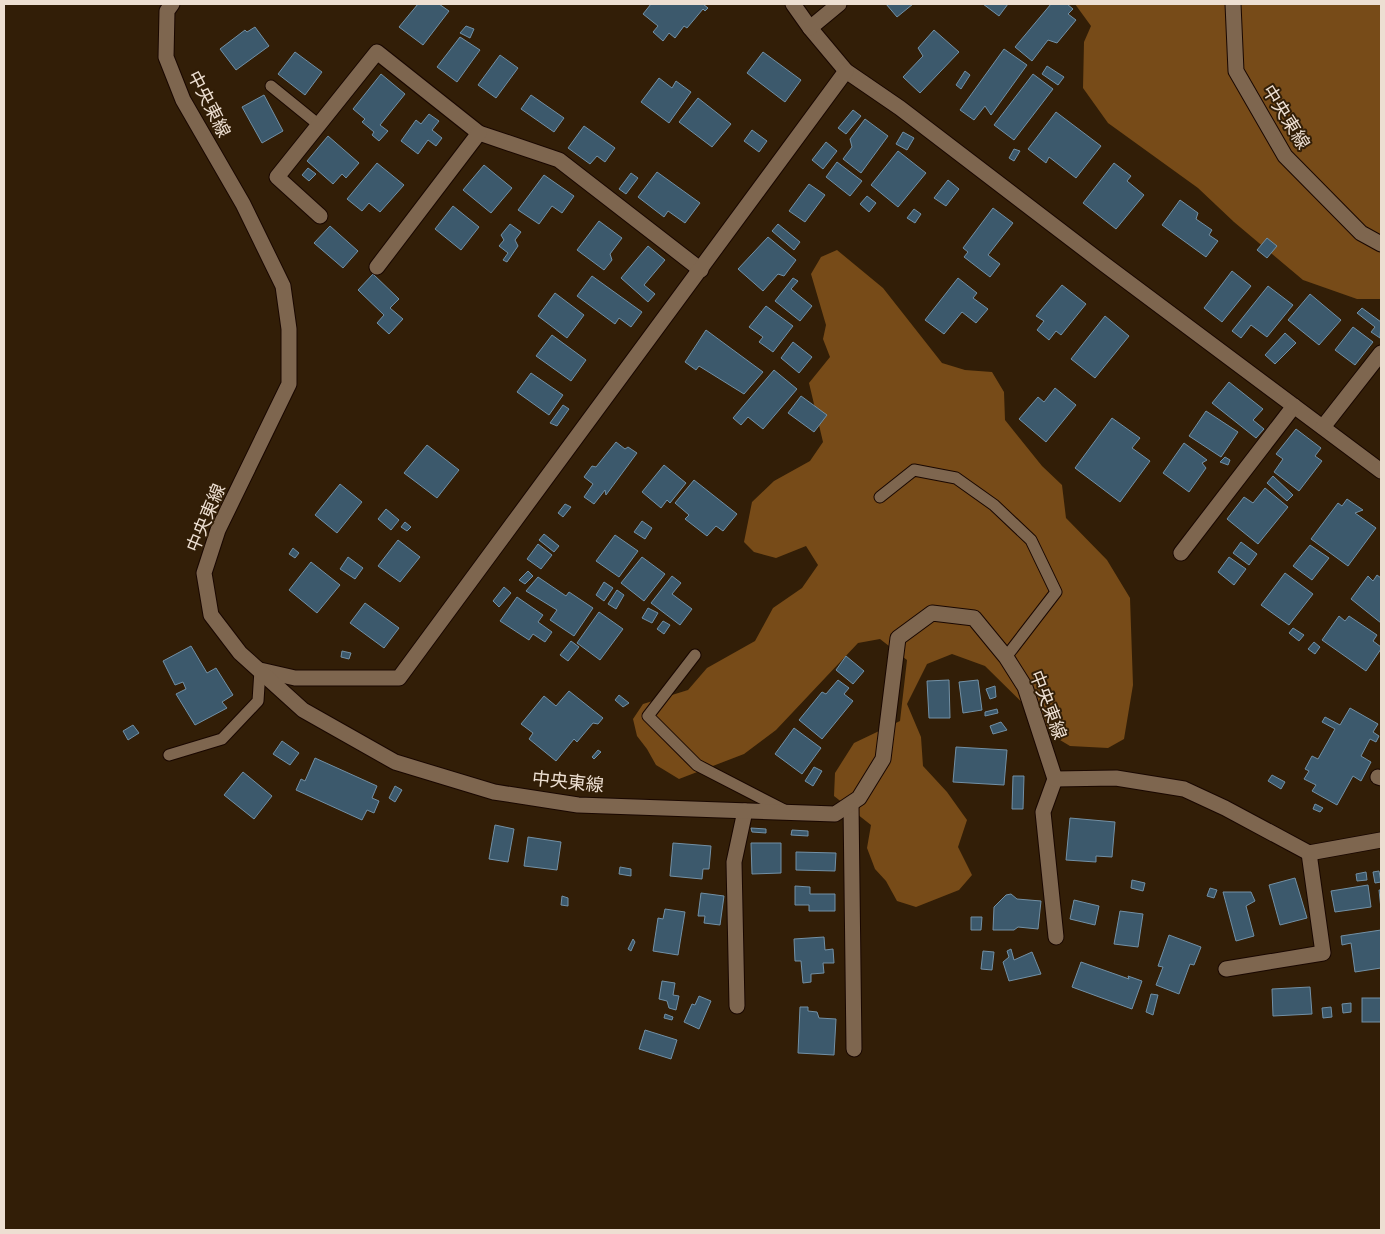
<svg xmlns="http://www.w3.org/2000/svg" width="1385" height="1234" viewBox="0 0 1385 1234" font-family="'Sofia Sans Condensed','Noto Sans JP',sans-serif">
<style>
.forest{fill:#774b18}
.building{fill:#3c596c;stroke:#7290a5}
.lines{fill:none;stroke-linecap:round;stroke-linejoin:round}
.lane-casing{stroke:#190700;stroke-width:13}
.street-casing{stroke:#190700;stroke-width:17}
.secondary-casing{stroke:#190700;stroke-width:17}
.lane{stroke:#7e664f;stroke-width:11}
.street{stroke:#7e664f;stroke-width:15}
.secondary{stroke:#7e664f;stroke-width:15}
.labels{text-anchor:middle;stroke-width:4;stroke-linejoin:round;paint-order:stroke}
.street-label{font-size:18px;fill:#eddfd2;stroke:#321e07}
</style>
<rect width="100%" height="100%" fill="#321e07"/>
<g class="forest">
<polygon points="1075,4 1381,4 1381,299 1357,299 1303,280 1234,222 1198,188 1108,123 1083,88 1084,42 1091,26"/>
<polygon points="837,250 883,288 942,363 965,370 992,372 1004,392 1005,420 1042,466 1062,485 1066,518 1107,560 1130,598 1133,685 1124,739 1108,748 1070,746 1060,740 985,666 952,654 927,664 907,704 921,737 923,766 947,792 967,820 958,847 972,875 959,890 916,907 897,901 886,881 875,869 867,848 871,825 834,796 835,773 854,743 900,721 907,660 880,639 858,643 776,730 744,754 679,779 656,765 647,749 637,736 633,719 643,704 688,690 707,668 755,641 773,608 802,588 818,565 806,546 776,558 754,552 744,542 752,502 774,481 810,461 823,442 809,383 830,357 823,339 826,325 811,274 821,257"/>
</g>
<g class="building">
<polygon points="418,4 439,4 449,11 423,45 399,27"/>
<polygon points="651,4 703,4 708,8 705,11 703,9 687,28 684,26 675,38 669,33 663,41 653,32 658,26 643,14"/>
<polygon points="886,4 913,4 897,17"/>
<polygon points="983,4 1008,4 999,16"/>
<polygon points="1051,4 1067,4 1073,9 1068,14 1076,20 1057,43 1048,40 1032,61 1015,47"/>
<polygon points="466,26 474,29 470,38 460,33"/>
<polygon points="255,27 269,46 236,70 220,49 245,30 247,32"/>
<polygon points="934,30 959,52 920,93 903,77 923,56 918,48"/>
<polygon points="460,37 480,50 457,82 437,67"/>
<polygon points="1004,49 1027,65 991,115 985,106 974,120 960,110"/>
<polygon points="295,52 322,72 305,95 278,74"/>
<polygon points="763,52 801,80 785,102 747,73"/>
<polygon points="500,55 518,68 496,98 478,85"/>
<polygon points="1047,66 1064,77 1058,85 1042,74"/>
<polygon points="965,71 970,75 961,89 956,85"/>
<polygon points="381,74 405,94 380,125 388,131 379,141 372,135 374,132 362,122 365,119 353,109"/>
<polygon points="1033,74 1053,89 1014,140 994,125"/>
<polygon points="659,78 672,88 676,81 691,92 669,123 641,102"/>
<polygon points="264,95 283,131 262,143 242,107"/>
<polygon points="531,95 564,118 554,132 521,109"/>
<polygon points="698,98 731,124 712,147 679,122"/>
<polygon points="853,110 861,116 846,134 838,128"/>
<polygon points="1056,112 1101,146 1076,178 1049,157 1046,163 1028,149"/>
<polygon points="429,114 439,121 432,130 442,138 436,146 428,140 418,154 401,141 416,120 421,124"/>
<polygon points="865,119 888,136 861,173 843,159 852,147 850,139"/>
<polygon points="584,126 615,148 605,162 597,156 590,164 568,148"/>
<polygon points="752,130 767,141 759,152 744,141"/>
<polygon points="903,132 914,138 907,150 896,144"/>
<polygon points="328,136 359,163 346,178 342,174 333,184 307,161"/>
<polygon points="826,142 837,151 823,169 812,160"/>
<polygon points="1014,149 1020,151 1014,161 1009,158"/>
<polygon points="898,151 926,173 898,207 871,185"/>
<polygon points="837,162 862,181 850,196 826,177"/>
<polygon points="377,163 404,185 380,212 369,203 362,211 347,199"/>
<polygon points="1114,163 1131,176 1127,181 1144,195 1116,229 1083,203"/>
<polygon points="484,165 512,188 491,213 463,190"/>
<polygon points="308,168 316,174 309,181 302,175"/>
<polygon points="657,172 700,203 685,223 668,211 664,217 638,197"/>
<polygon points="631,173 638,178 626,194 619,189"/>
<polygon points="544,175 574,196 562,213 552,206 539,224 518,210"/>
<polygon points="948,180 959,189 946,206 934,198"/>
<polygon points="809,184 825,195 805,222 789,211"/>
<polygon points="867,196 876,203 869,212 860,204"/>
<polygon points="1180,200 1198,213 1196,219 1212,230 1209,235 1218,241 1206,257 1162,225"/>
<polygon points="453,206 479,227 461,250 435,229"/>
<polygon points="993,208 1013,223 988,255 1000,264 990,277 964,257 968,252 963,248"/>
<polygon points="914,209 921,214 915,223 907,218"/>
<polygon points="599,221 622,238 610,254 612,260 604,270 577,250"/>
<polygon points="510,224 521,232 515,240 518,246 507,262 503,260 508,253 499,246 504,240 501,235"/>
<polygon points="778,224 800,242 794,250 772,231"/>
<polygon points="330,226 358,251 343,268 314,243"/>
<polygon points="768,237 796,260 784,276 778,274 763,291 738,269"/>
<polygon points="1267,238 1277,246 1267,258 1257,250"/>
<polygon points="648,246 665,260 644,285 655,294 648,302 621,278"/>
<polygon points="1232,271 1251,286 1222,322 1204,308"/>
<polygon points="373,274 399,299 390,308 403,319 389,334 377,323 384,315 358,290"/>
<polygon points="592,276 642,312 631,327 619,318 615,324 577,296"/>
<polygon points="793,278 798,281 791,289 812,306 800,321 775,301"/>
<polygon points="958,278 977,293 973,298 988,309 976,323 962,312 944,334 925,320"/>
<polygon points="1062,285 1086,304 1061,335 1056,331 1049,340 1037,330 1044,321 1036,316"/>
<polygon points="1268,286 1293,305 1267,337 1251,325 1241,338 1232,331"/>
<polygon points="555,293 584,315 567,338 538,316"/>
<polygon points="1310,294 1341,320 1319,345 1288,320"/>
<polygon points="766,306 793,326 773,352 759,342 763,337 749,327"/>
<polygon points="1362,308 1381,322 1380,338 1371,332 1375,327 1357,313"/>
<polygon points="1105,316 1129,336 1095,378 1071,359"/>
<polygon points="1353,327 1373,342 1355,365 1335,350"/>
<polygon points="706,330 763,372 744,394 699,366 696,370 685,362"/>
<polygon points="1285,333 1296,343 1275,364 1265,355"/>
<polygon points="552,335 586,360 571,381 536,356"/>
<polygon points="793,342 812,357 799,373 781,358"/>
<polygon points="774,370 797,389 763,429 748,417 741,425 733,418"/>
<polygon points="531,373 563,395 549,415 517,392"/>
<polygon points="1229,382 1263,409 1253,420 1264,429 1256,438 1212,403"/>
<polygon points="1055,388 1076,405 1046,442 1019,419 1038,397 1044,402"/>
<polygon points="801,396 827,415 814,432 788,413"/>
<polygon points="563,405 569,409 557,426 550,423"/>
<polygon points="1206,411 1238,432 1221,457 1189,436"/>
<polygon points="1112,418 1140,438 1132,448 1150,461 1120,502 1075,468"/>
<polygon points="1296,429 1321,448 1315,456 1322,461 1299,491 1274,472 1283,459 1276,454"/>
<polygon points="616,442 625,449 628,447 637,453 606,495 605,490 594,504 584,497 593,484 584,477 592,466 596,467"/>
<polygon points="1184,443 1207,460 1202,463 1206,468 1189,492 1163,473"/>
<polygon points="427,445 459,470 437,498 404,473"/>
<polygon points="1225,457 1230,460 1228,465 1220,462"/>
<polygon points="664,465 686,483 670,503 667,500 661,508 642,492"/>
<polygon points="1273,476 1293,495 1287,501 1267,483"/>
<polygon points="694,480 737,514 723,531 716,526 707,536 685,519 689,515 675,503"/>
<polygon points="340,484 362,502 337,533 315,515"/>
<polygon points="1265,488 1288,507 1258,544 1227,519 1244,497 1253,503"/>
<polygon points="1347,499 1363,510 1355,513 1376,528 1348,566 1311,539 1338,503 1342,506"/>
<polygon points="565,504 571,507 563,517 558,513"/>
<polygon points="386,509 399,520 391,530 378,519"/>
<polygon points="642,521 652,528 645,539 634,532"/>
<polygon points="405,522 411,527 407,531 401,527"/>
<polygon points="544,534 559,546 554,552 539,540"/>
<polygon points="615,535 638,551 619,577 596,561"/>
<polygon points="398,540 420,557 400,582 378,566"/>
<polygon points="1241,542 1257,554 1249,565 1233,553"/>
<polygon points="538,544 552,555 541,569 527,559"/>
<polygon points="1310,545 1329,558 1312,580 1293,566"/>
<polygon points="293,548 299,553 295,558 289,554"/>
<polygon points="348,557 363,568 355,579 340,569"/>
<polygon points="642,557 665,574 644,601 621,583"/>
<polygon points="1229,557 1246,569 1234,585 1218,572"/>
<polygon points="311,562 340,585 317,613 289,590"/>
<polygon points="528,571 533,576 525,584 519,580"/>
<polygon points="1285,573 1313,594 1289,625 1261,605"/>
<polygon points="1377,575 1381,578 1381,623 1351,599 1368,576 1373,581"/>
<polygon points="672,576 681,583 672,594 692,609 680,625 651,603"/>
<polygon points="538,577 566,596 569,592 593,608 574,636 550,620 557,610 526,591"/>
<polygon points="604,582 613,588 604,601 596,595"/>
<polygon points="504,587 511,593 499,607 493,601"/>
<polygon points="617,590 624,595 616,609 608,604"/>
<polygon points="517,597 543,615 538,622 552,632 545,642 533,634 529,640 500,621"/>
<polygon points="365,603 399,628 384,648 350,623"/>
<polygon points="648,608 658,613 652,623 642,618"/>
<polygon points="599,612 623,629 600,660 577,643"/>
<polygon points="1339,616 1345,621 1349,616 1377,635 1373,641 1381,647 1381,649 1366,671 1322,640"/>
<polygon points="663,621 670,625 664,634 657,629"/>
<polygon points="1293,628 1304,635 1299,641 1289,633"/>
<polygon points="571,641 579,647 568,661 560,655"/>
<polygon points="1314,642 1320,647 1315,654 1308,649"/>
<polygon points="191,646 207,673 216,668 233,695 222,702 227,708 195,725 176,694 186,689 183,682 175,685 163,661"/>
<polygon points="342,651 351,653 349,659 341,657"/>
<polygon points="846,656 864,671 853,684 836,670"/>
<polygon points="838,680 849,688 844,694 853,701 822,739 799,720 822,692 826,694"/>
<polygon points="949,680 950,718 929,718 927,681"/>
<polygon points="978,680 982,710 963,713 959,682"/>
<polygon points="995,686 996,697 990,699 986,689"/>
<polygon points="569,691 603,718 598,724 593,723 577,742 574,739 556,761 529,739 533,733 521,724 544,696 556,706"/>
<polygon points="619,695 629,703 623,707 615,700"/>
<polygon points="1350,708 1378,724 1373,732 1379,736 1376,742 1370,739 1361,756 1371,762 1361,781 1353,776 1337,805 1312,791 1316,785 1304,779 1309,771 1305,769 1312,756 1318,759 1335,729 1322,722 1325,717 1340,725"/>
<polygon points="997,709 998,713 985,716 985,712"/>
<polygon points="1001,722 1007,730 993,734 990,726"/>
<polygon points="133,725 139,733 128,740 123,731"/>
<polygon points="794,728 821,748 802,774 775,754"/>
<polygon points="282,741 299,753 290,765 273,754"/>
<polygon points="956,747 1007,750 1004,785 953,782"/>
<polygon points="598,750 601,752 594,759 592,757"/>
<polygon points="315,758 377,786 372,798 379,801 374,813 367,810 362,820 296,790 301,779 305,781"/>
<polygon points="814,767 822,771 813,786 805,781"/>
<polygon points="243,772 272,796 254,819 224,795"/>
<polygon points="1272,775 1285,782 1281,789 1268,781"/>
<polygon points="1013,776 1024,776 1023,809 1012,809"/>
<polygon points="395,786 402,790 395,802 389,798"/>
<polygon points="1315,804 1323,808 1320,812 1313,809"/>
<polygon points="1070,818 1115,822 1112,857 1096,856 1096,862 1066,860"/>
<polygon points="495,825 514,829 508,862 489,859"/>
<polygon points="751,828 766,829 766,833 752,832"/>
<polygon points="792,830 808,831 808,836 791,835"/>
<polygon points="528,837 561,842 557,870 524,866"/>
<polygon points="673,843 711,846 709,869 703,869 702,879 670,876"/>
<polygon points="751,843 781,843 781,873 752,874"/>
<polygon points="796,852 836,853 835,871 796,870"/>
<polygon points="620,867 631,869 631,876 619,874"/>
<polygon points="1379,871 1381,882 1375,883 1373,872"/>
<polygon points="1366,872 1367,880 1357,881 1356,874"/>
<polygon points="1295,878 1307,918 1280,925 1269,885"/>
<polygon points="1132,880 1145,883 1143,891 1131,888"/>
<polygon points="1368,885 1371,907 1335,912 1331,891"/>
<polygon points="795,886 810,887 810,894 835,894 835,911 809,911 809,905 795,905"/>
<polygon points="1210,888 1217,890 1214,898 1207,896"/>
<polygon points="1379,890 1381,890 1381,909"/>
<polygon points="1223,892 1251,892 1255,901 1246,906 1254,936 1236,941"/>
<polygon points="701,893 724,896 720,925 704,923 705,916 698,916"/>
<polygon points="1011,894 1017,899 1041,901 1038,929 1018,927 1014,930 993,930 994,907 1006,895"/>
<polygon points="562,896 568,898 568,906 561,905"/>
<polygon points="1074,900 1099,906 1095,925 1070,919"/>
<polygon points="665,909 685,912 678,955 653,951 658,918 663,919"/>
<polygon points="1120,911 1143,914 1138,947 1114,944"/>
<polygon points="971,917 982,917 981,930 971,930"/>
<polygon points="1381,930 1381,968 1355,972 1351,943 1342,945 1341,936"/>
<polygon points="1169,935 1201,947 1194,965 1190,964 1179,994 1156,985 1163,967 1158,966"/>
<polygon points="824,937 825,950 833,949 834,963 823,963 824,973 811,974 811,982 803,983 801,961 795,961 794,939"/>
<polygon points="633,939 635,942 631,951 628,949"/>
<polygon points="1011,949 1014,960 1032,952 1041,974 1009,981 1003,962 1009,957 1007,951"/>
<polygon points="983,951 994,952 992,970 981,969"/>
<polygon points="1081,962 1129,979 1128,976 1142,981 1132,1009 1072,987"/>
<polygon points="662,981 675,983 673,995 679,996 676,1010 669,1008 667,1001 659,999"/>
<polygon points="1310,987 1312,1014 1273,1016 1272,989"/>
<polygon points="1151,994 1158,995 1153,1015 1146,1012"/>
<polygon points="699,996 711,1001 699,1029 684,1022 692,1004 695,1005"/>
<rect x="1362" y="998" width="19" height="24"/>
<polygon points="1351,1003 1351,1012 1343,1013 1342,1004"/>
<polygon points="800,1007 808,1007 808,1011 817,1012 819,1018 836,1019 834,1055 798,1053"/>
<polygon points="1331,1007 1332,1017 1323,1018 1322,1008"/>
<polygon points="665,1014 673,1017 672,1020 664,1018"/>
<polygon points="645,1030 677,1040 671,1059 639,1049"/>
</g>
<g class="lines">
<g class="lane-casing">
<g id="lane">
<polyline points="271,86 319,125"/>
<polyline points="880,497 914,470 956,478 994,505 1031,540 1056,592 1006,657"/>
<polyline points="695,655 648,716 697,765 786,811"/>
<polyline points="169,755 222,739 258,701 260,670"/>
</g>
</g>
<g class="street-casing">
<g id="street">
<polyline points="793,4 810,28 846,71 900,108 1104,264 1381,471"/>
<polyline points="810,28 839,4"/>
<polyline points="320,216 277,177 377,52 479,133 559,160 701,270"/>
<polyline points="377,267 479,133"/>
<polyline points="1323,427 1381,353"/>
<polyline points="1181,553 1294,406"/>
<polyline points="260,670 295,678 399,678 846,71"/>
<polyline points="1378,777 1381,778"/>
<polyline points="1055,779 1043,812 1056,937"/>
<polyline points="851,804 854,1049"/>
<polyline points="1226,969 1323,953 1309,853"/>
<polyline points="737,1006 734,862 745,811"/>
</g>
</g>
<g class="secondary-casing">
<g id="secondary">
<polyline points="172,4 167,11 166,57 183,100 243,204 283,286 289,329 289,384 218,530 204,573 211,615 240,653 303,710 395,762 494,792 578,805 835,814 859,798 883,759 898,638 932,613 974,618 1006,657 1025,687 1055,779 1116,778 1184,789 1225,808 1309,853 1381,840"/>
<polyline points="1233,4 1236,71 1285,156 1361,233 1381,244"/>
</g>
</g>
<use href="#lane" class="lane"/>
<use href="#street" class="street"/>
<use href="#secondary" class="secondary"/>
</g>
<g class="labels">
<g class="street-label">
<text transform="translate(209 104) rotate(63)" y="6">中央東線</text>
<text transform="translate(1286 117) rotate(58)" y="6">中央東線</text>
<text transform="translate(206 518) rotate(-67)" y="6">中央東線</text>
<text transform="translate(1048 705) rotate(69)" y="6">中央東線</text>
<text transform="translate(568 782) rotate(6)" y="6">中央東線</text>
</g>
</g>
<rect width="1385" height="1234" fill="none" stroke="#eddfd2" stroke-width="10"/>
</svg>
